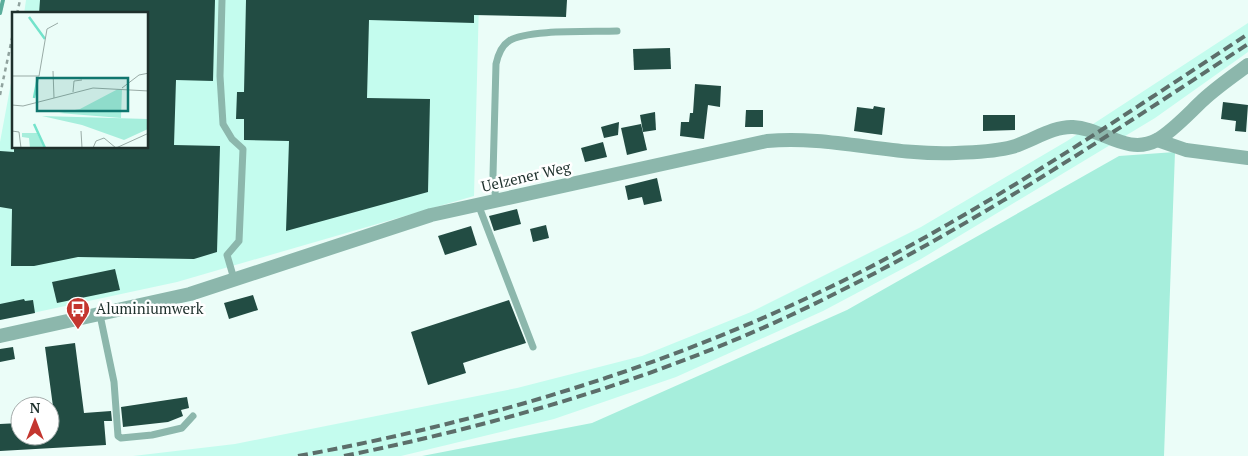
<svg xmlns="http://www.w3.org/2000/svg" width="1248" height="456" viewBox="0 0 1248 456" font-family="'PT Serif',serif">
<style>
.built{fill:#c4fcee}
.green{fill:#a6eedc}
.lines{fill:none;stroke-linecap:round;stroke-linejoin:round}
.stream{stroke:#5aad9b;stroke-width:4}
.building{fill:#224c43}
.path{stroke:#90a29e;stroke-width:2.5;stroke-dasharray:4 4;stroke-linecap:butt}
.service{stroke:#8cb7ac;stroke-width:7}
.minor{stroke:#8cb7ac;stroke-width:14}
.tertiary{stroke:#8cb7ac;stroke-width:14}
.rail{stroke:#5c6e6a;stroke-width:4;stroke-dasharray:10 5;stroke-linecap:butt}
.labels{text-anchor:middle;stroke-width:5;stroke-linejoin:round;paint-order:stroke}
.street-label{font-size:15px;fill:#1e302c;stroke:#fff}
.poi-label{font-size:15px;fill:#1e302c;stroke:#fff;text-anchor:start}
.inset-river{fill:none;stroke:#73e3cb;stroke-width:2.5}
.inset-road{fill:none;stroke:#99aba6;stroke-width:1}
.view{fill:#0f766e;fill-opacity:0.15;stroke:#0f766e;stroke-width:2.5}
.inset-edge{fill:none;stroke:#1e302c;stroke-width:2.5}
</style>
<rect width="100%" height="100%" fill="#ebfdf8"/>
<g class="built">
<polygon points="26,0 479,0 474,196 177,282 0,320 0,142 14,67 14,148 148,148 148,14 24,14"/>
<polygon points="1248,23 1248,52 1155,118 921,259 823,311 676,377 554,419 401,456 133,456 235,444 517,388 642,356 751,312 921,227 1067,141"/>
</g>
<polygon class="green" points="1175,152 1164,456 422,456 592,423 847,310 1119,156"/>
<g class="lines">
<polyline class="stream" points="0,13 3,0"/>
</g>
<g class="building">
<polygon points="40,0 215,0 213,81 176,80 174,145 220,146 217,252 194,259 78,257 34,266 11,266 12,209 0,207 0,151 14,152 14,148 148,148 148,14 39,14"/>
<polygon points="246,0 567,0 566,17 474,15 474,23 369,20 367,98 430,99 428,192 286,231 289,141 244,140 244,119 236,119 237,92 244,92"/>
<polygon points="670,48 671,69 634,70 633,49"/>
<polygon points="695,84 721,86 720,107 708,105 704,139 680,136 681,122 689,122 690,113 693,113"/>
<polygon points="1223,102 1248,105 1246,132 1235,131 1236,121 1221,119"/>
<polygon points="874,106 885,108 882,135 854,131 857,107 873,109"/>
<polygon points="746,110 763,110 763,127 745,127"/>
<polygon points="655,112 656,130 643,132 640,115"/>
<polygon points="983,115 1015,115 1015,130 983,131"/>
<polygon points="619,122 618,135 604,138 601,127"/>
<polygon points="641,124 647,150 627,155 621,128"/>
<polygon points="603,142 607,157 585,162 581,148"/>
<polygon points="657,178 662,201 644,205 642,197 628,200 625,186"/>
<polygon points="517,209 521,224 494,231 489,216"/>
<polygon points="546,225 549,238 533,242 530,229"/>
<polygon points="471,226 477,245 445,255 438,236"/>
<polygon points="115,269 120,290 57,303 52,282"/>
<polygon points="253,295 258,310 229,319 224,303"/>
<polygon points="24,299 25,301 33,300 35,313 0,320 0,304"/>
<polygon points="509,300 526,343 463,363 466,373 428,385 411,332"/>
<polygon points="75,343 84,413 111,411 112,421 104,421 106,445 0,451 0,424 20,423 20,436 50,436 50,415 54,414 45,347"/>
<polygon points="13,347 15,359 0,362 0,349"/>
<polygon points="187,397 189,408 181,410 183,416 168,422 123,427 121,407"/>
</g>
<g class="lines">
<g class="path">
<polyline points="17,14 20,0"/>
<polyline points="0,95 14,29"/>
</g>
<g class="service">
<polyline points="222,0 220,76 223,124 232,139 243,149 239,241 227,255 234,279"/>
<path d="M496 200 493 175 496 64C498 55 501 46 509 41 526 29 593 32 617 31"/>
<polyline points="478,204 533,347"/>
<polyline points="100,315 114,382 118,436 121,438 152,435 182,428 193,416"/>
</g>
<polyline class="minor" points="1157,140 1186,150 1248,158"/>
<path class="tertiary" d="M0 336 190 294 431 215 767 141C830 135 892 156 956 153 975 152 994 152 1012 147 1032 141 1053 126 1073 127 1102 128 1127 156 1157 140 1174 130 1189 113 1203 100 1217 87 1233 76 1248 65"/>
<g class="rail">
<path d="M298 456C499 419 694 359 876 264 1005 196 1126 114 1248 34"/>
<path d="M344 456C496 425 647 382 789 316 951 240 1099 142 1248 44"/>
</g>
</g>
<defs>
<g id="bus-pin" transform="scale(1.25)"><path d="M0 17L-7.5 6A9.5 9.5 0 1 1 7.5 6Z" fill="#c4362f" stroke="#fff"/><path d="M-5-6H5V4H4V6H2V4H-2V6H-4V4H-5ZM-3.5-4V0h7V-4ZM-3.5 1.2v1.5H-2V1.2ZM2 1.2v1.5H3.5V1.2Z" fill="#fff"/></g>
</defs>
<g fill-rule="evenodd">
<use href="#bus-pin" x="78" y="309"/>
</g>
<g class="labels">
<g class="street-label">
<text transform="translate(526 177) rotate(-13)" y="5">Uelzener Weg</text>
</g>
<g class="poi-label">
<text x="96" y="314">Aluminiumwerk</text>
</g>
</g>
<g transform="translate(12 12)">
<rect width="136" height="136" fill="#ebfdf8"/>
<path d="M106 77H110L109 106 47 101 68 97ZM30 104 136 107V117L112 128 70 113ZM10 121H25L32 136H18L17 126 10 125Z" fill="#a6eedc"/>
<path class="inset-river" d="M17 5 33 27M22 86 26 65M22 112 33 136"/>
<path class="inset-road" d="M41 59 42 86M0 64H27L35 17 46 11M110 76 127 63 137 61M61 80 62 69 70 68M0 93 11 94 81 76 137 79M0 119 7 120 9 136M69 119 70 136M81 136 84 129 92 126 104 136M104 136 137 121"/>
<path class="view" d="M25 66H116V99H25Z"/>
<rect width="136" height="136" class="inset-edge"/>
</g>
<g transform="translate(35 421)"><circle r="24" fill="#ffffff" stroke="#a5acab"/>
<path d="M0-4L9 19L0 12L-9 19Z" fill="#c4362f"/>
<text y="-8" font-size="14" font-weight="bold" text-anchor="middle" fill="#1e302c">N</text>
</g>
</svg>
